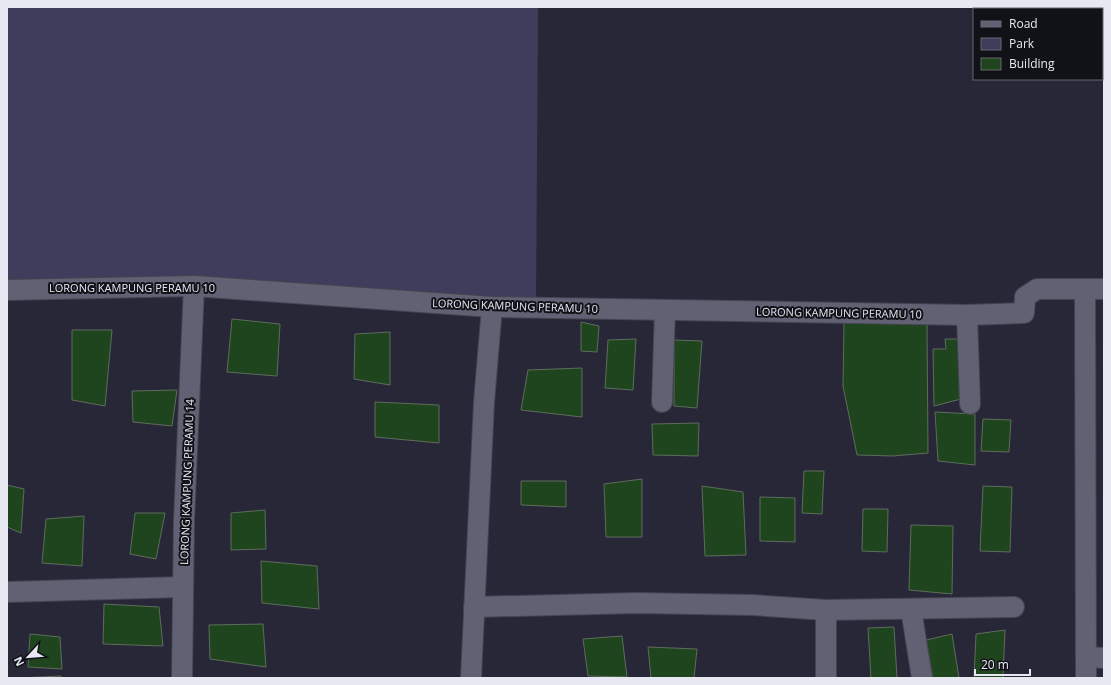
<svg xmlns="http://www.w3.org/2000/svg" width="1111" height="685" viewBox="0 0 1111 685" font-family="'Open Sans',sans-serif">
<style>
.green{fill:#403d5c}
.building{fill:#1f451e;stroke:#5e6c5d}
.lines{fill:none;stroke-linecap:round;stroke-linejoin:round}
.street-casing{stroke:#454451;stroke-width:22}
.street{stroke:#626174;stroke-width:20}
.labels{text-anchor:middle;stroke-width:4;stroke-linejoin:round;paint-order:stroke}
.street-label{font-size:11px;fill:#e8e8f3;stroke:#111118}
</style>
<rect width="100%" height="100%" fill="#282737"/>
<polygon class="green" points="7,7 538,7 536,301 7,294"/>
<g class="building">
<polygon points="232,319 280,324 277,376 227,372"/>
<polygon points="581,322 599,326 597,352 581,351"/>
<polygon points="844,323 927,324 928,453 893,456 857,455 843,386"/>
<polygon points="72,330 112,330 105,406 72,400"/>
<polygon points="390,332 390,385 354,379 355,334"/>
<polygon points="636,339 633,390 605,388 608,340"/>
<polygon points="945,339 961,339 961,399 934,406 933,349 946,349"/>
<polygon points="674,340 702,341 697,408 674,406"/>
<polygon points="582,368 582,417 521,410 528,370"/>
<polygon points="177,390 172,426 133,422 132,391"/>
<polygon points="375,402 439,405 439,443 375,437"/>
<polygon points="935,412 975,414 975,465 938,461"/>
<polygon points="983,419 1011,420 1009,452 981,451"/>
<polygon points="699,423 698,456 653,455 652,424"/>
<polygon points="804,471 824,471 822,514 802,513"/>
<polygon points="642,479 642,537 606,537 604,484"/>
<polygon points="521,481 566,481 566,507 521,505"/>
<polygon points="7,485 24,489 21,533 7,527"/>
<polygon points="702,486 743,492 746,555 705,556"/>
<polygon points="983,486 1012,487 1010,552 980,551"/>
<polygon points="760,497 795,498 795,542 760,541"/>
<polygon points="863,509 888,509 887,552 862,551"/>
<polygon points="265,510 266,549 231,550 231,513"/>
<polygon points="135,513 165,513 156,559 130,554"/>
<polygon points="84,516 82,566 42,563 46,519"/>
<polygon points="911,525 953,526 952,594 909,590"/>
<polygon points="261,561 317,566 319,609 262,603"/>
<polygon points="104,604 159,607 163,646 103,644"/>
<polygon points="263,624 266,667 210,659 209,625"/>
<polygon points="894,627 897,678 871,678 868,628"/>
<polygon points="1005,630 1003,678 974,678 976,634"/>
<polygon points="30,634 60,637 62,669 28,667"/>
<polygon points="952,634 959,678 933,678 926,640"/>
<polygon points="622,636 627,677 588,676 583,639"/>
<polygon points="648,647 697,649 694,678 651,678"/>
<polygon points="61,676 61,678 19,678"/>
</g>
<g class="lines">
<g class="street-casing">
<g id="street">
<polyline points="1085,289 1086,678"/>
<polyline points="7,290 194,286 492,307 967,315 1024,313 1025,297 1037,289 1104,289"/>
<polyline points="967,315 970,404"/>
<polyline points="662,402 665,310"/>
<polyline points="7,592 183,587"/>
<polyline points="474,607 637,603 752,605 826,610 1014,607"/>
<polyline points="911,609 922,678"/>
<polyline points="826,610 826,678"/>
<polyline points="1086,657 1104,658"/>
<polyline points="182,678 184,521 194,286"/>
<polyline points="471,678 484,402 492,307"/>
</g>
</g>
<use href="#street" class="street"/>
</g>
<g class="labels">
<g class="street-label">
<text x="132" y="292">LORONG KAMPUNG PERAMU 10</text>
<text transform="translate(515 306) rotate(2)" y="4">LORONG KAMPUNG PERAMU 10</text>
<text transform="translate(839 313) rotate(1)" y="4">LORONG KAMPUNG PERAMU 10</text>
<text transform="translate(187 482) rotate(-88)" y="4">LORONG KAMPUNG PERAMU 14</text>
</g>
</g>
<rect width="1111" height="685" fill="none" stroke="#e8e8f3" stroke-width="16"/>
<rect x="973" y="8" width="130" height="72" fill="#111118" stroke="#676770"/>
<rect x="981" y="21" width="20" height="6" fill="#626174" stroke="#676770"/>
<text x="1009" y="28" font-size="12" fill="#e8e8f3">Road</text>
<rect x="981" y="38" width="20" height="12" fill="#403d5c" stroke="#676770"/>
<text x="1009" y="48" font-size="12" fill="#e8e8f3">Park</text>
<rect x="981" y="58" width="20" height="12" fill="#1f451e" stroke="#676770"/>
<text x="1009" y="68" font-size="12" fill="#e8e8f3">Building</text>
<g transform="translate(28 657) rotate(244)" stroke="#111118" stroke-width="3" paint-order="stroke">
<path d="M0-3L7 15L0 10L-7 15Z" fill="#e8e8f3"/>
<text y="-6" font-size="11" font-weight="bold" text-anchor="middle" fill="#e8e8f3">N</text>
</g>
<path d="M975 669v6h55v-6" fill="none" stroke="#e8e8f3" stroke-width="2"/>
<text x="981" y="669" font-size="12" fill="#e8e8f3" stroke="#111118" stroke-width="3" paint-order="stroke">20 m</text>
</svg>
